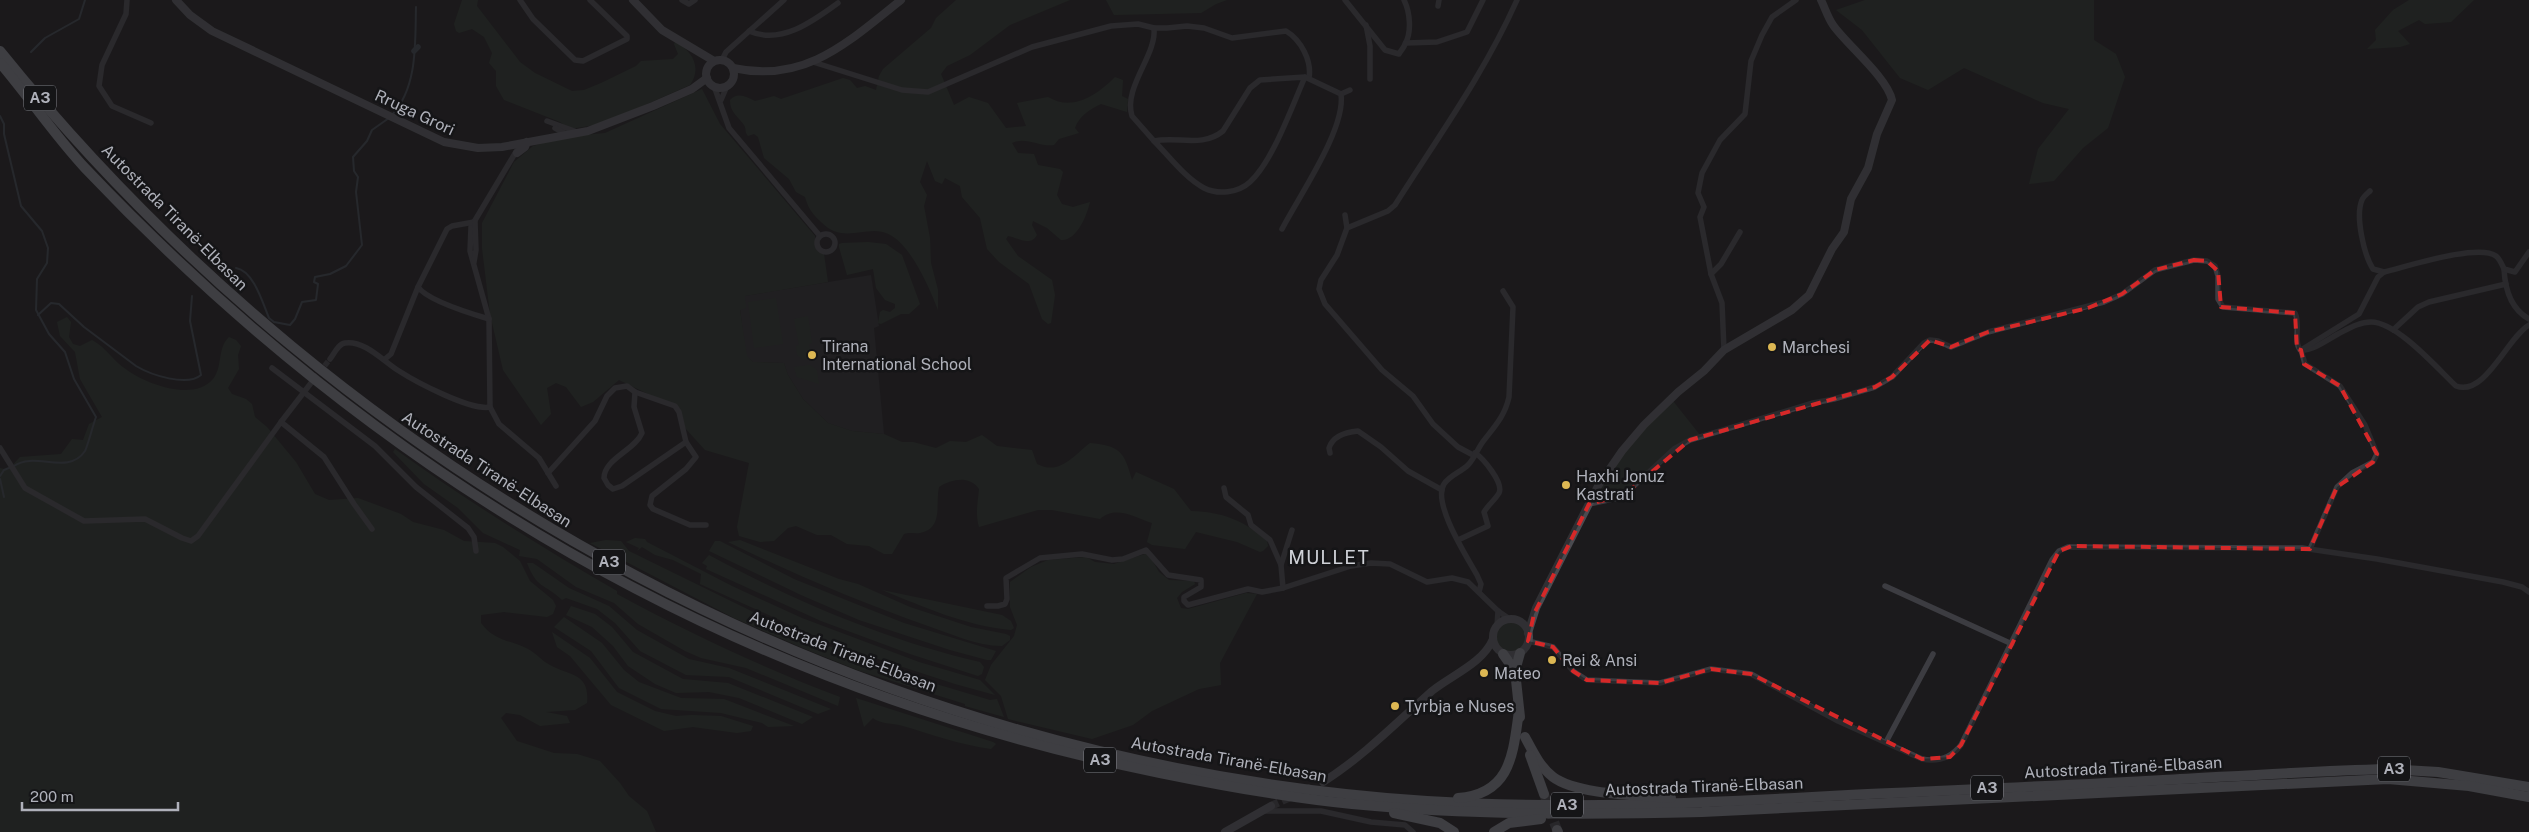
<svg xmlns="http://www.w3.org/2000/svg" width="2529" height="832" viewBox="0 0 2529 832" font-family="'Public Sans',sans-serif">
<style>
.built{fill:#272629}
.green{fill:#252c26}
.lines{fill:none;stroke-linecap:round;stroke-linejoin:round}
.stream{stroke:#343a41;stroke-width:2}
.canal{stroke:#343a41;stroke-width:5.5}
.street-tunnel{stroke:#39383c;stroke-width:5.5;stroke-dasharray:5.5 3;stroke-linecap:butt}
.secondary-tunnel{stroke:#39383c;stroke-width:8;stroke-dasharray:8 4;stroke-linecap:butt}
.highway-tunnel{stroke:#39383c;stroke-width:10;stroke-dasharray:10 5;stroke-linecap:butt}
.street{stroke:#3c3c41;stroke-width:5.5}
.secondary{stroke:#4a4b50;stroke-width:8}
.highway{stroke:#686a71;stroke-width:10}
.marked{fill:none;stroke:#d62828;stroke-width:4;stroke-dasharray:10 6;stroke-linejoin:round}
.poi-dot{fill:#dcb753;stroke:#151517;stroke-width:2}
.labels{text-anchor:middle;stroke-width:5;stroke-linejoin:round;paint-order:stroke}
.shield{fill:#151517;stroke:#818289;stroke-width:1}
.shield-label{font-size:15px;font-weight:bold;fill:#afb1ba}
.street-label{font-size:16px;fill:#afb1ba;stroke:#151517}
.poi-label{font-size:16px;fill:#afb1ba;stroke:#151517;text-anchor:start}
.quarter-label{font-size:19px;letter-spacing:1px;fill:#cfd1d7;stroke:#151517}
</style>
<rect width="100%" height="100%" fill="#1b1a1c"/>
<polygon class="built" points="871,275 879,326 874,328 884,434 852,431 828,423 803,399 788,375 784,363 753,362 746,356 740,309 744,296"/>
<g class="green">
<path d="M462 0H478L477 6 520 62 535 73 572 91 584 90 601 83 636 66 641 61 673 59 678 54 674 44 675 42C693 51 702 68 690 85L602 124 570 129 560 122 504 100 496 86V71L489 63 492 53 484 37 472 29 459 33 456 31 454 24Z"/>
<path d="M956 0H1070L1010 25 970 55 947 66 941 74 954 105 969 97 988 103 1006 128 1026 126 1017 103 1048 97C1073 112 1097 95 1115 77L1123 80 1122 96 1128 99 1127 112 1101 104C1090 109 1079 116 1075 128L1079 133 1059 139 1054 145C1040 147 1025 136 1012 143L1018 153 1034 154 1038 165 1060 169 1063 172 1057 195 1062 204 1073 207 1090 202C1087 215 1077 241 1061 240L1047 228 1033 221 1032 225 1037 235C1030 247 1019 238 1008 236L1006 239 1018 256 1052 280 1055 295 1051 323 1048 324 1042 319 1029 284 999 262 987 249 980 218 962 197 960 186 945 178 942 184 935 181 927 161 920 182 927 195 924 206 930 238 931 263 938 290V310C930 289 912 248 892 236 868 221 846 247 821 222 812 213 809 210 805 197L796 192 789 179 764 158 758 137 754 134 748 136C744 131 747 130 744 125 738 116 730 113 730 100 737 92 746 96 755 101L774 96 781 99 843 78 850 80 857 88 865 86 876 90 879 76 883 69 931 28 936 18Z"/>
<polygon points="1106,0 1227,0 1216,4 1201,13 1114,15"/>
<polygon points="1865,0 2094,0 2094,40 2116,54 2125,77 2108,128 2083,148 2054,181 2029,184 2038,149 2069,109 2043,103 1964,68 1928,90 1900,78 1862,30 1836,10"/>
<polygon points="2409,0 2474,0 2451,22 2425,24 2419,20 2398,31 2410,44 2400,47 2367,49 2376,40 2375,30 2393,10"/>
<path d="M702 89 720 124 815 236V247L824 254 828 282 745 296 746 308 740 310 747 356 753 362 784 363 788 375 803 399 828 423 852 431 884 434 902 442H913L936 448 950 441 966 442 982 435 997 446 1032 450 1037 464C1060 476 1074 455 1090 443 1120 446 1124 451 1132 480L1136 472 1174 489 1191 511C1223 512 1242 520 1267 540L1268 546 1263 551 1260 552 1237 542 1196 532 1185 549 1152 545 1147 542 1152 523C1134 517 1116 505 1100 519L1052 510H1038L979 527C975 513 978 502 979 489 970 475 951 479 939 487 935 504 944 528 920 533 914 534 910 532 904 534L892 554H884L869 546 847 544 831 535H817L796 526 788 528 774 541 760 542 739 536 737 527 749 463 705 450 685 428 673 406 619 380 593 402 581 407 566 387 556 383 547 388 551 414 541 425 503 370 490 314 482 248V223L514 162 533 146 563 137 605 133Z"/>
<polygon points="868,242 886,244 902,255 920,304 909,314 901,314 881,324 878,323 880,312 883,310 890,312 895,308 895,304 885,300 876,288 873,269 847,275 839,247 839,244 842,243"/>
<polygon points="776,298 783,344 754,348 748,302"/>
<polygon points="808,316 812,343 809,344 811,355 804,360 797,355 796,346 799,345 794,319"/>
<path d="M67 317 71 322 69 337 73 344 80 346 92 340C107 348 113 361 127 370 146 384 194 402 213 379 223 367 217 348 229 337L236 340 241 346 238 355 239 369 228 388 232 394 246 399 252 404 255 417 267 427 296 462 315 494 329 500 358 498 401 514 413 522 444 530 464 541 495 543 503 547 520 561 530 581 553 600 556 606 553 614 547 617 504 612 481 615V623C494 641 510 640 528 649 536 653 542 661 550 665 569 676 590 672 587 703L575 710 546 712 567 716 570 723 540 726 520 715 506 713 501 718 517 741 554 753 577 754 600 761 620 783 629 796 647 811 656 832H0V468L8 470 20 457 61 454 72 439 83 440 89 424 102 417 80 379 75 352 60 336 57 322Z"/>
<polygon points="810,365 817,370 819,384 797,377 794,367"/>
<path d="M1673 401 1700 435 1688 439 1624 492 1618 496 1598 500C1593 481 1658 415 1673 401Z"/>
<path d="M395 449C467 501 541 547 617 591V594C689 633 763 668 840 697L838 706 746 668 701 658 685 651 638 624 614 603 576 587 537 559 519 556 520 550 483 533 458 508 424 484 393 452Z"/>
<polygon points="635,538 645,539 647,542 732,586 802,618 919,662 980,680 995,695 955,684 835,645 700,584 701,574 673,560 655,555 642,547 637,551 639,548 626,542"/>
<polygon points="606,540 621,541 629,551 800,635 909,676 990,700 997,699 1004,717 965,706 965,704 860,671 805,649 734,618 590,543"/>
<path d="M740 540 839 579 858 584 910 607 971 627 1006 634 1010 636V640L1002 646C976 646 952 634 928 626 860 602 793 574 728 542Z"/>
<polygon points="715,541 720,541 794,579 861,606 904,623 996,651 991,660 987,660 950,650 859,620 801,595 709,551"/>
<polygon points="1148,553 1159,572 1169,580 1194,581 1195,584 1182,592 1177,598 1181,608 1188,609 1246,593 1257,594 1220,663 1221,685 1199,689 1152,711 1133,725 1092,739 1008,719 1001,696 985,680 991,665 1014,636 1017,625 1010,607 1010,582 1031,567 1048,560 1086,557 1095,562 1114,564"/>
<path d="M709 555C792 600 888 641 980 662L984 667 982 674 978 676 910 654 821 621 706 569 707 566 702 563Z"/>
<path d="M527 563H533L569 588 609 606 637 630 689 659 729 668 831 709 818 714 729 677 686 675 640 651 615 623 597 609 566 598 562 600C544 583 537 589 527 563Z"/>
<path d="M882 590 1002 615 1011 621 1014 628 1011 630C966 626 924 607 882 590Z"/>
<polygon points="571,606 595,614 612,627 633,652 683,679 728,683 813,717 802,724 739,698 709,692 676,693 655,684 628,666 613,646 592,627 566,615"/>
<polygon points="564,617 602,643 624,670 639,682 681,698 724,699 794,726 768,727 762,723 721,713 661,709 619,688 591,651 554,627"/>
<circle cx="1511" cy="638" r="15"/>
<polygon points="552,632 590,658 617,692 655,711 676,716 691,715 721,716 753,726 751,731 737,733 693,727 664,731 611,705 570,656 557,647"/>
<path d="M856 698 993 742 996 744 991 749C957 744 934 735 903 726 893 723 880 724 873 718L864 727Z"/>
</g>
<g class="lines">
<g class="stream">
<polyline points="31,52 45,38 79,19 85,0"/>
<path d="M392 115C418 87 415 42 416 7"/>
<path d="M0 116 4 124V134L21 206 42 231 48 248 47 263 37 279 36 310 49 334 65 352 74 379 96 417C93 425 88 445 85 451 68 476 35 451 14 466"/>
<path d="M236 268C254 271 263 304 269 318L274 322 290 325 295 319 302 302 316 300 318 284 314 282 315 277 330 274 346 266 362 245 356 192 358 177 354 171 353 157 367 141 372 130 389 118"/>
<path d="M38 315 51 303 59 304 84 327 136 366C151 375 187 387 201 375L190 321 192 296"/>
<polyline points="0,476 4,470 9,468"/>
<polyline points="0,479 4,497"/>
</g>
<polyline class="canal" points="414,51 418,47"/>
<polyline class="street-tunnel" points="314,379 330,359"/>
<polyline class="secondary-tunnel" points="1271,806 1312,787"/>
<polyline class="highway-tunnel" points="1544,794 1557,830"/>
<g class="street">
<polyline points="127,0 126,14 102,65 99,86 112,106 151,123"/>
<polyline points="520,0 533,19 575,60 583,61 627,39 627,36 590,0"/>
<polyline points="682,0 689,4 695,0"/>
<path d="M1345 0 1385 50 1399 54C1401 50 1404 48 1405 44 1412 32 1410 12 1404 0"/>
<polyline points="1438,6 1439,0"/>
<polyline points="1366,25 1370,46 1370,79"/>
<path d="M1154 28C1157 55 1123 87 1132 116L1154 141"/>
<path d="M749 31C781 45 812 22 838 3"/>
<polyline points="1406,43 1437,42 1467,32 1483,0"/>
<polyline points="722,60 726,52 784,0"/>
<path d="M813 62 902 90 928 92 1032 47 1111 26 1138 24 1154 28H1167L1187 26 1204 28 1232 38 1286 31C1301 40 1312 61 1309 78"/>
<path d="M1305 77C1292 106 1273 161 1250 182 1238 193 1218 195 1204 188 1185 178 1169 156 1154 141 1178 136 1202 148 1223 131L1250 88 1260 80 1305 77 1341 94 1350 90"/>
<polyline points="714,86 729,128 820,236"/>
<polyline points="721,100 727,86"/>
<polyline points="547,121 577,132"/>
<polyline points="555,128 566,134"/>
<polyline points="517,150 471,227 470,251 489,319 490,407 499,424 539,458 556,486"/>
<path d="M2370 191C2368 193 2363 197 2362 200 2355 216 2364 255 2373 269L2384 272"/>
<polyline points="1345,215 1347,228 1337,255 1321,280 1319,289 1325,304 1382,370 1413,396 1433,424 1458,447 1473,455"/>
<path d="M474 222 452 226 447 229 418 287C427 300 472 314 489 319"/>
<path d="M1347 228 1388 211 1395 205C1438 137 1484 74 1517 0"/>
<path d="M1282 229C1299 196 1346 129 1341 94"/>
<circle cx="826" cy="243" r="9"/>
<polyline points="474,262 476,250 475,222"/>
<path d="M2504 269C2505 289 2511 309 2529 319"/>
<polyline points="1711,274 1700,217 1704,207 1698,193 1702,173 1720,140 1745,114 1751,61 1762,35 1772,17 1796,0"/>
<polyline points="2393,330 2418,307 2429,302 2506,284"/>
<polyline points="1724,350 1722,303 1711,274 1721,264 1740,232"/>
<path d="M330 359C334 354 338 344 345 343 365 340 384 362 399 371 416 382 471 411 490 407"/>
<polyline points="385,359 391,354 418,287"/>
<polyline points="272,368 375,446 416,487 468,528 474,537 476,551"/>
<polyline points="635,392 675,406 679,412 686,442 696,457 686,469 652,496 650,505 653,509 690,525 706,525"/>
<polyline points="281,422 311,383"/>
<polyline points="0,448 25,488 84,521 145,519 182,538 191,541 198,536 281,422 324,457 354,504 372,529"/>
<path d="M1330 453 1329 448C1333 436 1346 432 1358 431L1381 447 1408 471 1442 490"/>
<path d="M548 473 595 421 607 396 615 388 627 386 635 392 634 407 642 433C635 450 604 459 604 478L608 485 613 489 622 486 686 442"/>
<polyline points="1224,488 1226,497 1248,515 1251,525 1270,540 1281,565"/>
<path d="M1589 504 1618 498 1624 495 1674 449 1690 440 1813 403 1834 399 1875 387 1892 377 1924 343 1930 340 1938 341 1951 347 1988 332 2104 302 2122 294 2155 270 2194 260 2207 261 2215 266 2218 276V299L2223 307 2295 313C2301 325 2293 340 2300 350 2313 351 2327 340 2338 334 2348 329 2359 322 2371 322 2397 322 2437 368 2456 386 2485 397 2507 338 2529 325"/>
<path d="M1458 540 1488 526 1484 512C1488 505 1495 500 1499 493 1504 483 1483 458 1475 453"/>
<path d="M2310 549 2337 487 2352 473 2373 462 2377 454 2365 425 2340 386 2305 364 2301 350 2359 314 2378 277 2384 272C2406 267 2478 243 2496 256 2500 259 2502 265 2504 269L2515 272 2529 252"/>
<polyline points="1885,586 2012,644"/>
<polyline points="1283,588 1281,565 1292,530"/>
<path d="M1479 592 1481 584 1477 575C1467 557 1432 503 1444 484 1450 475 1461 472 1468 465 1475 458 1478 447 1485 439 1496 425 1505 415 1509 397L1513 307 1503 291"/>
<polyline points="987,606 998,606 1005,604 1007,599 1006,578 1040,558 1082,554 1112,560 1123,559 1146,550 1168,575 1201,580 1201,587 1184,597 1184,601 1188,605 1248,589 1262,592 1283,588 1351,566 1371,563 1390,564 1427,582 1452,578 1468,582 1498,611 1511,620"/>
<polyline points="1497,626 1498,611"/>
<path d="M1528 641 1553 647 1573 671 1587 680 1660 683 1711 669 1751 674 1838 721 1922 759C1938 762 1951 758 1961 745L2052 560 2059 551 2068 547 2302 548 2377 559 2503 582 2522 587 2529 592"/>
<polyline points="1886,742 1933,654"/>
<polyline points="1261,811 1321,811 1371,822 1405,825 1413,832"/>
</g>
<g class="secondary">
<polyline points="176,0 190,15 212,31 444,142 478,148 502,147 588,131 653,106 692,89 707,78"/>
<polyline points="633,0 662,30 714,61"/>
<circle cx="720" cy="74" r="14"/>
<path d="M733 68C806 84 849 41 901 0"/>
<polyline points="517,153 525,147 527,142"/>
<circle cx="1511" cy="637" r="18"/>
<path d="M1528 633 1536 608 1598 486 1622 451 1644 425 1678 392 1704 371 1724 350 1792 310 1809 295 1832 249 1844 232 1851 199 1868 168 1877 134 1892 100C1887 77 1846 44 1833 25 1828 18 1825 8 1821 0"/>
<path d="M1323 782C1364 756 1396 723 1432 691 1452 675 1483 663 1493 639"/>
<polyline points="1225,832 1271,806"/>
</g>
<g class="highway">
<path d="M0 51C351 486 867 764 1427 801 1567 810 1708 803 1848 795 1953 790 2058 786 2163 780 2238 776 2312 771 2387 769L2438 772 2529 787"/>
<path d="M0 63C29 97 55 136 85 168 381 480 738 688 1160 773 1224 786 1288 798 1352 804 1468 815 1585 815 1702 812L2388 779 2469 786 2529 797"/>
<polyline points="1503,654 1515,671 1520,717"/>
<polyline points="1515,671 1520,653"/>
<path d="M1525 737C1533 752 1540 767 1553 777 1577 795 1640 795 1671 798"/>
<polyline points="1530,755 1544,794"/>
<path d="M1458 798C1512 794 1513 752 1519 711"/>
<polyline points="1394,813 1440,823 1454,832"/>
<polyline points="1557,830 1558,832"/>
<polyline points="1494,832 1509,823 1541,819"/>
</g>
</g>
<path d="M0 0H2529V832H0ZM2194 260 2207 261 2218 271 2221 307 2295 313 2297 349 2301 350 2304 364 2340 386 2377 454 2373 462 2337 487 2310 549 2072 546 2059 551 1961 745 1950 757 1922 759 1751 674 1711 669 1660 683 1587 680 1573 671 1553 647 1528 641 1534 614 1589 504 1624 495 1690 440 1875 387 1892 377 1930 340 1951 347 1988 332 2088 308 2122 294 2155 270Z" fill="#1b1a1c" fill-opacity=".55" fill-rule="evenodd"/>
<path class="marked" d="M2194 260 2207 261 2218 271 2221 307 2295 313 2297 349 2301 350 2304 364 2340 386 2377 454 2373 462 2337 487 2310 549 2072 546 2059 551 1961 745 1950 757 1922 759 1751 674 1711 669 1660 683 1587 680 1573 671 1553 647 1528 641 1534 614 1589 504 1624 495 1690 440 1875 387 1892 377 1930 340 1951 347 1988 332 2088 308 2122 294 2155 270Z"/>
<g class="poi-dot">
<circle cx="1772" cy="347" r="5"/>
<circle cx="812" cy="355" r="5"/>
<circle cx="1566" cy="485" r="5"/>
<circle cx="1552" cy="660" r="5"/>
<circle cx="1484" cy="673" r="5"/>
<circle cx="1395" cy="706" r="5"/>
</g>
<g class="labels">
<g class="shield">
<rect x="24" y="85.5" width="32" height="25" rx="4"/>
<rect x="593" y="549.5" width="32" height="25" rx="4"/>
<rect x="1084" y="747.5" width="32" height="25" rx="4"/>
<rect x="2378" y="756.5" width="32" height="25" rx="4"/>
<rect x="1971" y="775.5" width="32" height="25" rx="4"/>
<rect x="1551" y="792.5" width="32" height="25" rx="4"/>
</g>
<g class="shield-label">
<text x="40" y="103">A3</text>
<text x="609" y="567">A3</text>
<text x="1100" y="765">A3</text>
<text x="2394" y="774">A3</text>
<text x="1987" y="793">A3</text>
<text x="1567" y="810">A3</text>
</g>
<g class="street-label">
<text transform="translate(415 112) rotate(25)" y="6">Rruga Grori</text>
<text transform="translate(175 217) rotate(45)" y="6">Autostrada Tiranë-Elbasan</text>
<text transform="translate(487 469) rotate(33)" y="6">Autostrada Tiranë-Elbasan</text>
<text transform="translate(843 651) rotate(21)" y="6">Autostrada Tiranë-Elbasan</text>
<text transform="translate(1229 759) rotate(10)" y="6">Autostrada Tiranë-Elbasan</text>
<text transform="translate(2123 767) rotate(-3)" y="6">Autostrada Tiranë-Elbasan</text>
<text transform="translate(1704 786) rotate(-2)" y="6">Autostrada Tiranë-Elbasan</text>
</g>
<g class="poi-label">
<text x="822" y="352">Tirana<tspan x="822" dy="18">International School</tspan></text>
<text x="1782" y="353">Marchesi</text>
<text x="1576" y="482">Haxhi Jonuz<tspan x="1576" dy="18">Kastrati</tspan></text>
<text x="1562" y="666">Rei &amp; Ansi</text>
<text x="1494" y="679">Mateo</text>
<text x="1405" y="712">Tyrbja e Nuses</text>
</g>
<g class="quarter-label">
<text x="1329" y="564">MULLET</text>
</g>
</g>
<path d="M22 802v8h156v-8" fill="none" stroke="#afb1ba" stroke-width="2.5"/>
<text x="30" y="802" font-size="15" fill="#afb1ba" stroke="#151517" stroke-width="4" paint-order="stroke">200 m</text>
</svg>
